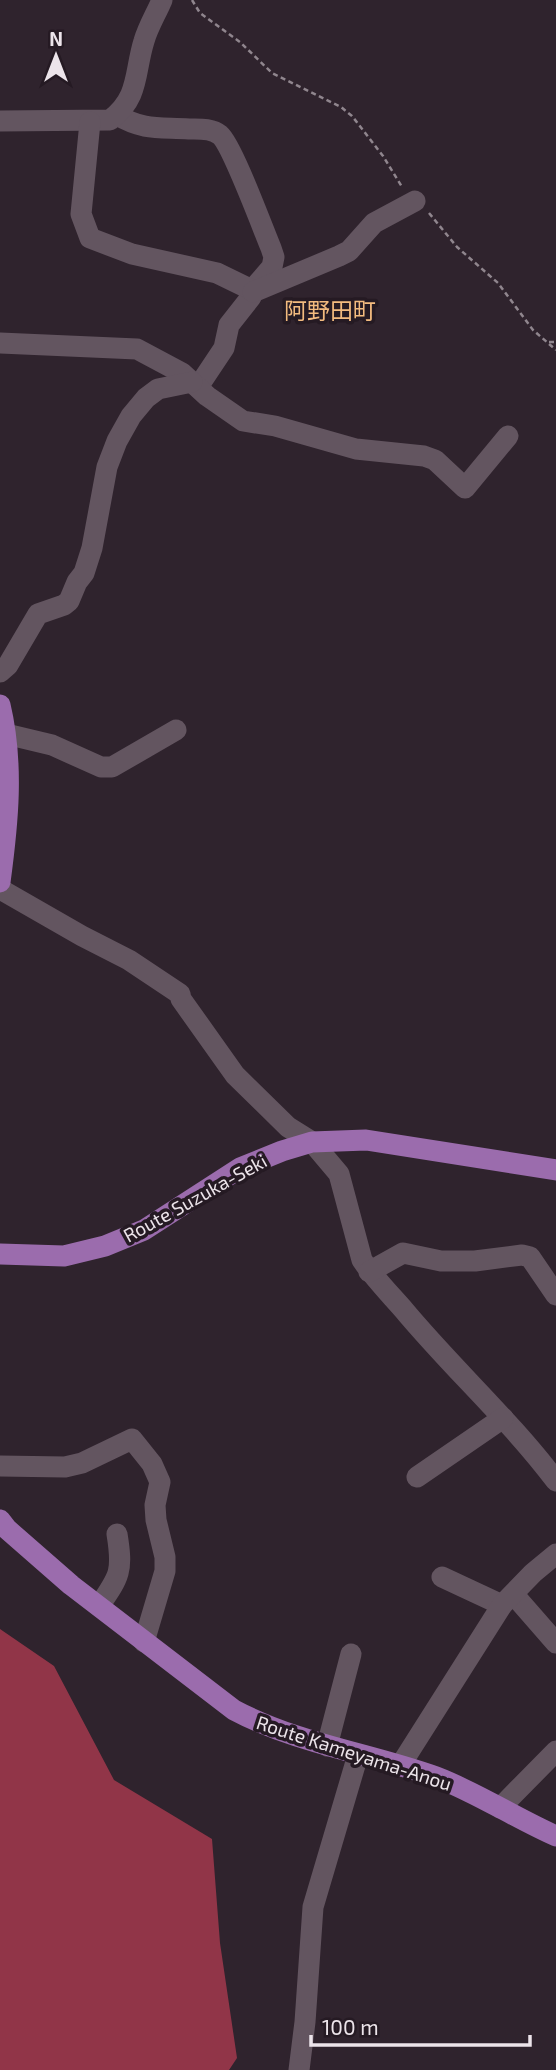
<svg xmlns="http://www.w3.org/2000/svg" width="556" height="2070" viewBox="0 0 556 2070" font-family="'Exo 2','Noto Sans JP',sans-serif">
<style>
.forest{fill:#913548}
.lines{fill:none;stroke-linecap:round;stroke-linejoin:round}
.path{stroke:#90868e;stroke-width:2.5;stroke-dasharray:5 3.5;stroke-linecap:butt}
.minor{stroke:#635560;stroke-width:21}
.major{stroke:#9b6cad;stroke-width:21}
.labels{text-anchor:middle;stroke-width:7;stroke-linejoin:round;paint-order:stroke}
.street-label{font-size:19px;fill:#ece4ea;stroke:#251a23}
.quarter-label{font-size:23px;fill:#f3bb7f;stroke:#251a23}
</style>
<rect width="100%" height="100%" fill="#2f232d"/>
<polygon class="forest" points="0,1629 54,1666 114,1780 212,1839 220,1943 237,2058 229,2070 0,2070"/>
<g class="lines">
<g class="path">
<polyline points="192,0 200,13 240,42 272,73 341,107 352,116 383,156 402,187"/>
<polyline points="429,213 457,247 498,283 533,330 556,350"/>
<polyline points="549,342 556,342"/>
</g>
<g class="minor">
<path d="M117 115C144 131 160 127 189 129 199 129 212 128 220 135 232 145 263 229 271 248L274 257 272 267 252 290 251 297 229 325 224 348 198 387"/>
<path d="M0 121 110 120C140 97 134 73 144 41 148 27 156 14 162 0"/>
<polyline points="90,122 81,214 90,238 132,254 217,273 252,290"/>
<polyline points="253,292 339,256 349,251 374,223 415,201"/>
<polyline points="0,343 137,349 182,373 207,396 243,421 275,426 356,449 424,456 435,460 465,488 508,436"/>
<polyline points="0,672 8,665 38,614 64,605 69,601 77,582 84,573 92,548 107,467 117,441 131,416 146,398 158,389 192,382"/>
<polyline points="6,734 52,745 101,767 112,767 176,730"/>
<path d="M0 889 82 936 129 960 180 994 181 999 235 1075 288 1127 312 1142 339 1174 362 1260C374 1278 389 1293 403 1309 452 1368 510 1420 556 1481"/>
<polyline points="369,1272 403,1253 441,1261 475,1261 522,1255 530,1257 556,1295"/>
<polyline points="0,1466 65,1467 82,1463 132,1439 152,1464 160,1482 155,1505 156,1520 165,1557 165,1571 144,1642"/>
<polyline points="417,1477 503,1418"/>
<polyline points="442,1577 502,1605"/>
<polyline points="514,1595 556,1643"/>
<path d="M99 1606C120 1576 123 1571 117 1534"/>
<polyline points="327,1746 351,1654"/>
<polyline points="400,1766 502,1605 533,1573 556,1554"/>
<polyline points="500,1808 556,1751"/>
<polyline points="299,2070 305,2022 313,1907 358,1755"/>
</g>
<g class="major">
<path d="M0 705C14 764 8 823 0 882"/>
<polyline points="0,1254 64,1256 105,1246 144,1230 240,1168 282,1151 312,1142 366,1140 556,1170"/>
<path d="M0 1520 7 1529 71 1585 234 1710C298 1744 369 1753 436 1777 478 1793 515 1818 556 1836"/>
</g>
</g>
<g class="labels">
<g class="street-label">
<text transform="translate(195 1198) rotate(-29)" y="7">Route Suzuka-Seki</text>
<text transform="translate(354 1753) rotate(18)" y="7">Route Kameyama-Anou</text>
</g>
<g class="quarter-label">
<text x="330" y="319">阿野田町</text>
</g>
</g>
<g transform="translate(56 56)" stroke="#251a23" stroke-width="5" paint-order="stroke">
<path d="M0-5L12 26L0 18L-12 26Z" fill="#ece4ea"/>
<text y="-10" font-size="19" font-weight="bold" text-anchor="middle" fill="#ece4ea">N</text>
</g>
<path d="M311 2035v10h219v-10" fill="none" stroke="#ece4ea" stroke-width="3.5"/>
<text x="322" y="2035" font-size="21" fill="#ece4ea" stroke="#251a23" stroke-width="5" paint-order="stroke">100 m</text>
</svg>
